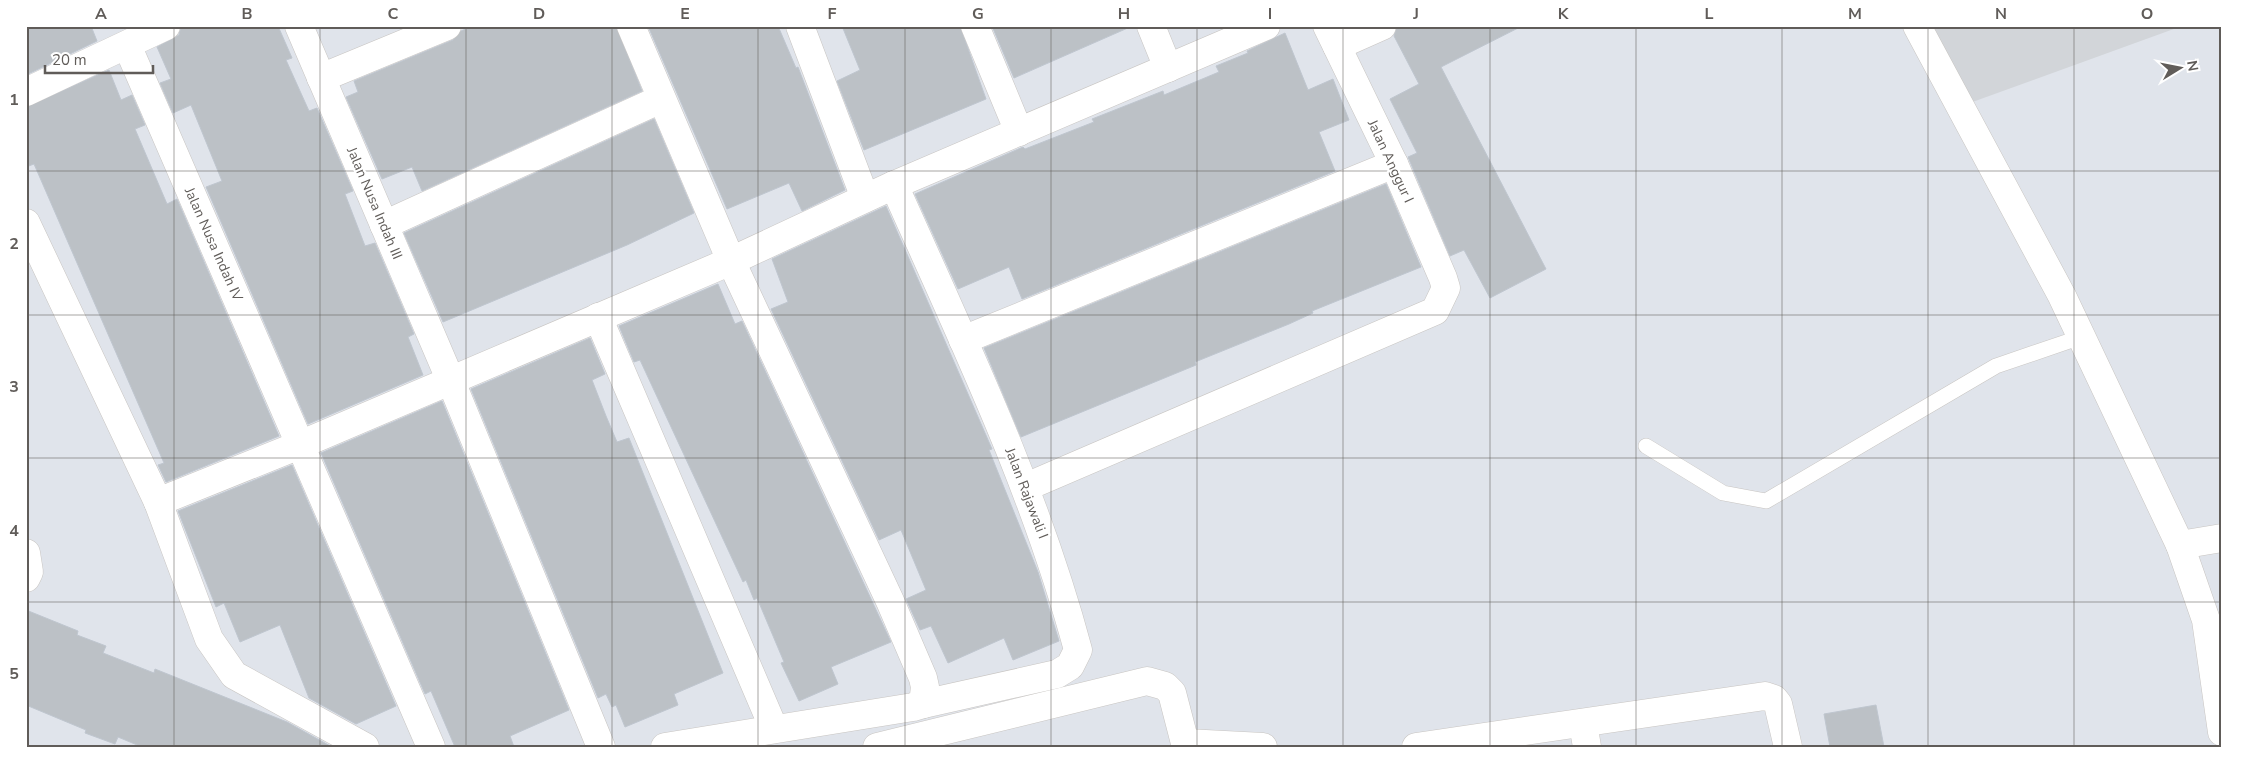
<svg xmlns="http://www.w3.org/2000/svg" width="2248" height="773" viewBox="0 0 2248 773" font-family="'Nunito Sans',sans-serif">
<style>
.industrial{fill:#d2d5d9}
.building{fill:#bcc1c6;stroke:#bfc6cf}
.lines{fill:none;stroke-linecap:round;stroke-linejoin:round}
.service-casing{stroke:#c8c5c2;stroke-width:16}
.minor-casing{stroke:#c8c5c2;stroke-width:29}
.service{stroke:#fff;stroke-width:15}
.minor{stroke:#fff;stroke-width:28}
.grid{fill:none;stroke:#605c59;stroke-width:1;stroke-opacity:0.55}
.labels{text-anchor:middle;stroke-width:4.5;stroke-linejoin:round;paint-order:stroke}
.street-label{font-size:14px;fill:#605c59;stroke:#fff}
.neatline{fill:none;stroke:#605c59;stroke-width:2}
.grid-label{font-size:16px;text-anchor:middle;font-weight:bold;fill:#605c59}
</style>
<rect width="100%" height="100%" fill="#e0e4eb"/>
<polygon class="industrial" points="1930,26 2182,26 1967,104"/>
<g class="building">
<polygon points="26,26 91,26 97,41 26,75"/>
<polygon points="181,26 278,26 292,58 286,60 309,111 317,108 353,191 345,194 365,246 375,243 414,334 408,337 423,375 308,424 206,187 222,181 191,105 173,113 160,83 171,79 157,47 179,35"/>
<polygon points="473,26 616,26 642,91 422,191 412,167 382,179 346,97 358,92 354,81 453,40 461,31"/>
<polygon points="648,26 778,26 796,68 798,67 845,190 802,211 789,183 727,209"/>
<polygon points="842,26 960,26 986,99 864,150 837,81 860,70"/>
<polygon points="992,26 1130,26 1130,27 1014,78"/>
<polygon points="1397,26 1522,26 1441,67 1546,269 1490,298 1464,250 1450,256 1408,157 1417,153 1390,99 1419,84 1394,36"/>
<polygon points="1285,33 1308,90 1333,79 1349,120 1319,132 1335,171 1022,299 1009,267 958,289 915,194 1023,147 1025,149 1094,122 1092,119 1163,91 1164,95 1219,72 1216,66 1248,53 1247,51"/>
<polygon points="109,70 121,100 132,95 145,125 135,129 167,204 177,199 279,436 166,482 158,465 164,463 34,164 26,167 26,107"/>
<polygon points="654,119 694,213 627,245 443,322 404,233"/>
<polygon points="1386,184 1421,267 1312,311 1313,313 1289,324 1195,362 1196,365 1021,437 984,348"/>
<polygon points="886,206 992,449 989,450 1038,572 1059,641 1013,660 1004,638 948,663 931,626 920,630 906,599 926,590 901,530 879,540 771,309 788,302 772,259"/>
<polygon points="718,284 735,324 742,321 891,642 831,667 838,684 799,701 781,663 784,662 757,598 754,600 746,580 743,582 640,360 634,362 619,326"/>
<polygon points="590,338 605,374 592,380 606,416 617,442 629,438 723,673 674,694 678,705 625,727 616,705 612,707 606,694 598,698 471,389"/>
<polygon points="442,401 569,710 510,736 514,747 455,747 431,691 425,694 321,453"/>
<polygon points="292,465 396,706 356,724 309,698 280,625 240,642 224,603 216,607 178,511"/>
<polygon points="26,610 78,631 77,635 106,646 103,653 154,673 155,669 287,722 332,747 142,747 118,737 115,744 85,733 86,730 26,705"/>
<polygon points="1876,705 1884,747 1830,747 1824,714"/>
</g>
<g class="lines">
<g class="service-casing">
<polyline id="service" points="1646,446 1723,493 1766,501 1996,366 2081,337"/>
</g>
<g class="minor-casing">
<g id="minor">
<polyline points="299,26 450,379 601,747"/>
<polyline points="631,26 731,261 890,601 923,678 925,687 923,704 913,707 665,747"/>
<polyline points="800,26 865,198"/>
<polyline points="975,26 1019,132"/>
<polyline points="1151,26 1168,68"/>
<polyline points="1917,26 2062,296 2180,545 2206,620 2222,732"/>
<polyline points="127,45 431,747"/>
<polyline points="1337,46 1382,26"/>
<polyline points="321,78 447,26"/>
<polyline points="26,92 166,26"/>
<path d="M894 185C962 338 1035 489 1078 650L1070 666 1057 674 923 704"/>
<polyline points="26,223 158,502 209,639 234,675 365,747"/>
<polyline points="384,225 661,99"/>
<polyline points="598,317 774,729"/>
<polyline points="963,340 1394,164"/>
<polyline points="1026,487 1435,311 1446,288 1443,278 1394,164 1327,26"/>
<polyline points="158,502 302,444 731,261 894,185 1266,26"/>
<polyline points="2180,545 2222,538"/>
<polyline points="26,553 29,572 26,578"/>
<polyline points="1583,723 1587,747"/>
<polyline points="1186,743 1263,747"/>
<polyline points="877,747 1147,681 1165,686 1172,693 1186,747"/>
<polyline points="1416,747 1765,696 1774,699 1778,704 1788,747"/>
</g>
</g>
<use href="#service" class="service"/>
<use href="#minor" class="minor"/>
</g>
<path class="grid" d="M174 26V747M320 26V747M466 26V747M612 26V747M758 26V747M905 26V747M1051 26V747M1197 26V747M1343 26V747M1490 26V747M1636 26V747M1782 26V747M1928 26V747M2074 26V747M26 171H2222M26 315H2222M26 458H2222M26 602H2222"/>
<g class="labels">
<g class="street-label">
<text transform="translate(1391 161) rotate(65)" y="5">Jalan Anggur I</text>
<text transform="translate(375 203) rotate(67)" y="5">Jalan Nusa Indah III</text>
<text transform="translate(214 244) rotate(66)" y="5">Jalan Nusa Indah IV</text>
<text transform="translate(1027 493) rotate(69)" y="5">Jalan Rajawali I</text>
</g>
</g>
<rect width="2248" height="773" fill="none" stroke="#ffffff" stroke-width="55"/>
<g transform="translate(2180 68) rotate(80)" stroke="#ffffff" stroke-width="4" paint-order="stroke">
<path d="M0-4L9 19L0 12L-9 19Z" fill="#605c59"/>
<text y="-8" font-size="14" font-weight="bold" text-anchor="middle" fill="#605c59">N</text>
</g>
<path d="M45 65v8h108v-8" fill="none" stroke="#605c59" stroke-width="2.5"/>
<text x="52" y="65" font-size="15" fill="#605c59" stroke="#ffffff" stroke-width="4" paint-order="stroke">20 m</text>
<rect x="28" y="28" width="2192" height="718" class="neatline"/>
<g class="grid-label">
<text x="101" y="19">A</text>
<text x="247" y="19">B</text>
<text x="393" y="19">C</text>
<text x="539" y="19">D</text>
<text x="685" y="19">E</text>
<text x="832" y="19">F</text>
<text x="978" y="19">G</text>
<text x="1124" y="19">H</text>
<text x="1270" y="19">I</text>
<text x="1416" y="19">J</text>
<text x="1563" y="19">K</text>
<text x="1709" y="19">L</text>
<text x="1855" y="19">M</text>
<text x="2001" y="19">N</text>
<text x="2147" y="19">O</text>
<text x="14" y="105">1</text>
<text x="14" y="249">2</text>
<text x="14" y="392">3</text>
<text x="14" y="536">4</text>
<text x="14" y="679">5</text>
</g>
</svg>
